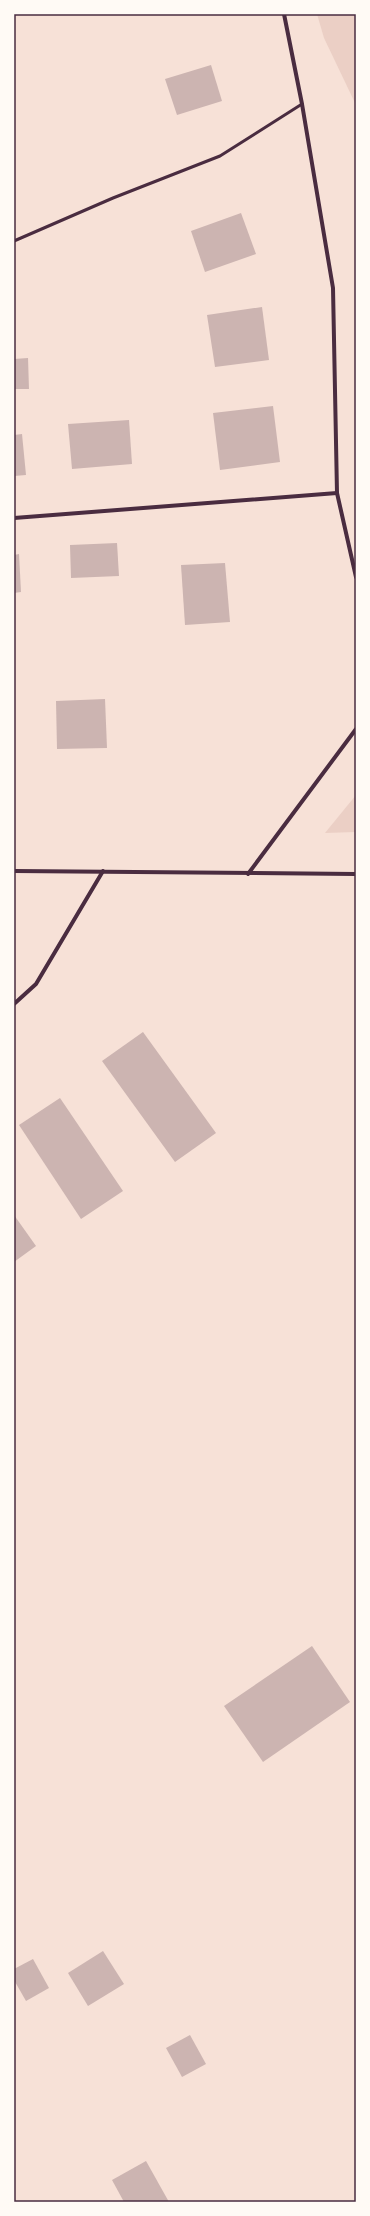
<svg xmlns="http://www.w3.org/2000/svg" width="370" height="2216" viewBox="0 0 370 2216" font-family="'Alegreya Sans',sans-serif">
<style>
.green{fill:#ebcfc5}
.building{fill:#ccb4b1}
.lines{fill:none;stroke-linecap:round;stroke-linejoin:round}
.service{stroke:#4a2c40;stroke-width:3}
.minor{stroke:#4a2c40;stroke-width:4}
.neatline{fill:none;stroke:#4a2c40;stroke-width:1.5}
</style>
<rect width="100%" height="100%" fill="#f7e1d7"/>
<g class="green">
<polygon points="317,14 356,14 356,105 324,38"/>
<polygon points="356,795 356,832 325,833"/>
</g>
<g class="building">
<polygon points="211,65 222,101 177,115 165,79"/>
<polygon points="241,213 256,254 205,272 191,231"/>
<polygon points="262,307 269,360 215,367 207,315"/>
<polygon points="28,358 29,389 14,389 14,359"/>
<polygon points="273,406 280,462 220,470 213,413"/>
<polygon points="129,420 132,464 72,469 68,424"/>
<polygon points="22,434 26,475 14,476 14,435"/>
<polygon points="117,543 119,576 71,578 70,545"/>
<polygon points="19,554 21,592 14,593 14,555"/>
<polygon points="225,563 230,622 185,625 181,565"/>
<polygon points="105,699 107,748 57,749 56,701"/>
<polygon points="143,1032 216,1133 175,1162 102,1061"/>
<polygon points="60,1098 123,1191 81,1219 19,1125"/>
<polygon points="14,1215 36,1246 14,1262"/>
<polygon points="312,1646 350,1702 263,1762 224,1706"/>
<polygon points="103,1951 124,1984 88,2006 68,1973"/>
<polygon points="33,1959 49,1988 26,2001 14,1980 14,1969"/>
<polygon points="190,2035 206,2064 182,2077 166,2048"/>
<polygon points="146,2161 169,2202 124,2202 112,2180"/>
</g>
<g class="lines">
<polyline class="service" points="14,241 113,198 220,156 302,104"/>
<g class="minor">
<polyline points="284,14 302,104 333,288 337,493 356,577"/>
<polyline points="14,518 337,493"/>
<polyline points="14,871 356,874"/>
<polyline points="248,874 356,729"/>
<polyline points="14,1004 36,984 103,871"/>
</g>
</g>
<rect width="370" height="2216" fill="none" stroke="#fffaf5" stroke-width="30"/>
<rect x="15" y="15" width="340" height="2186" class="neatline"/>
</svg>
